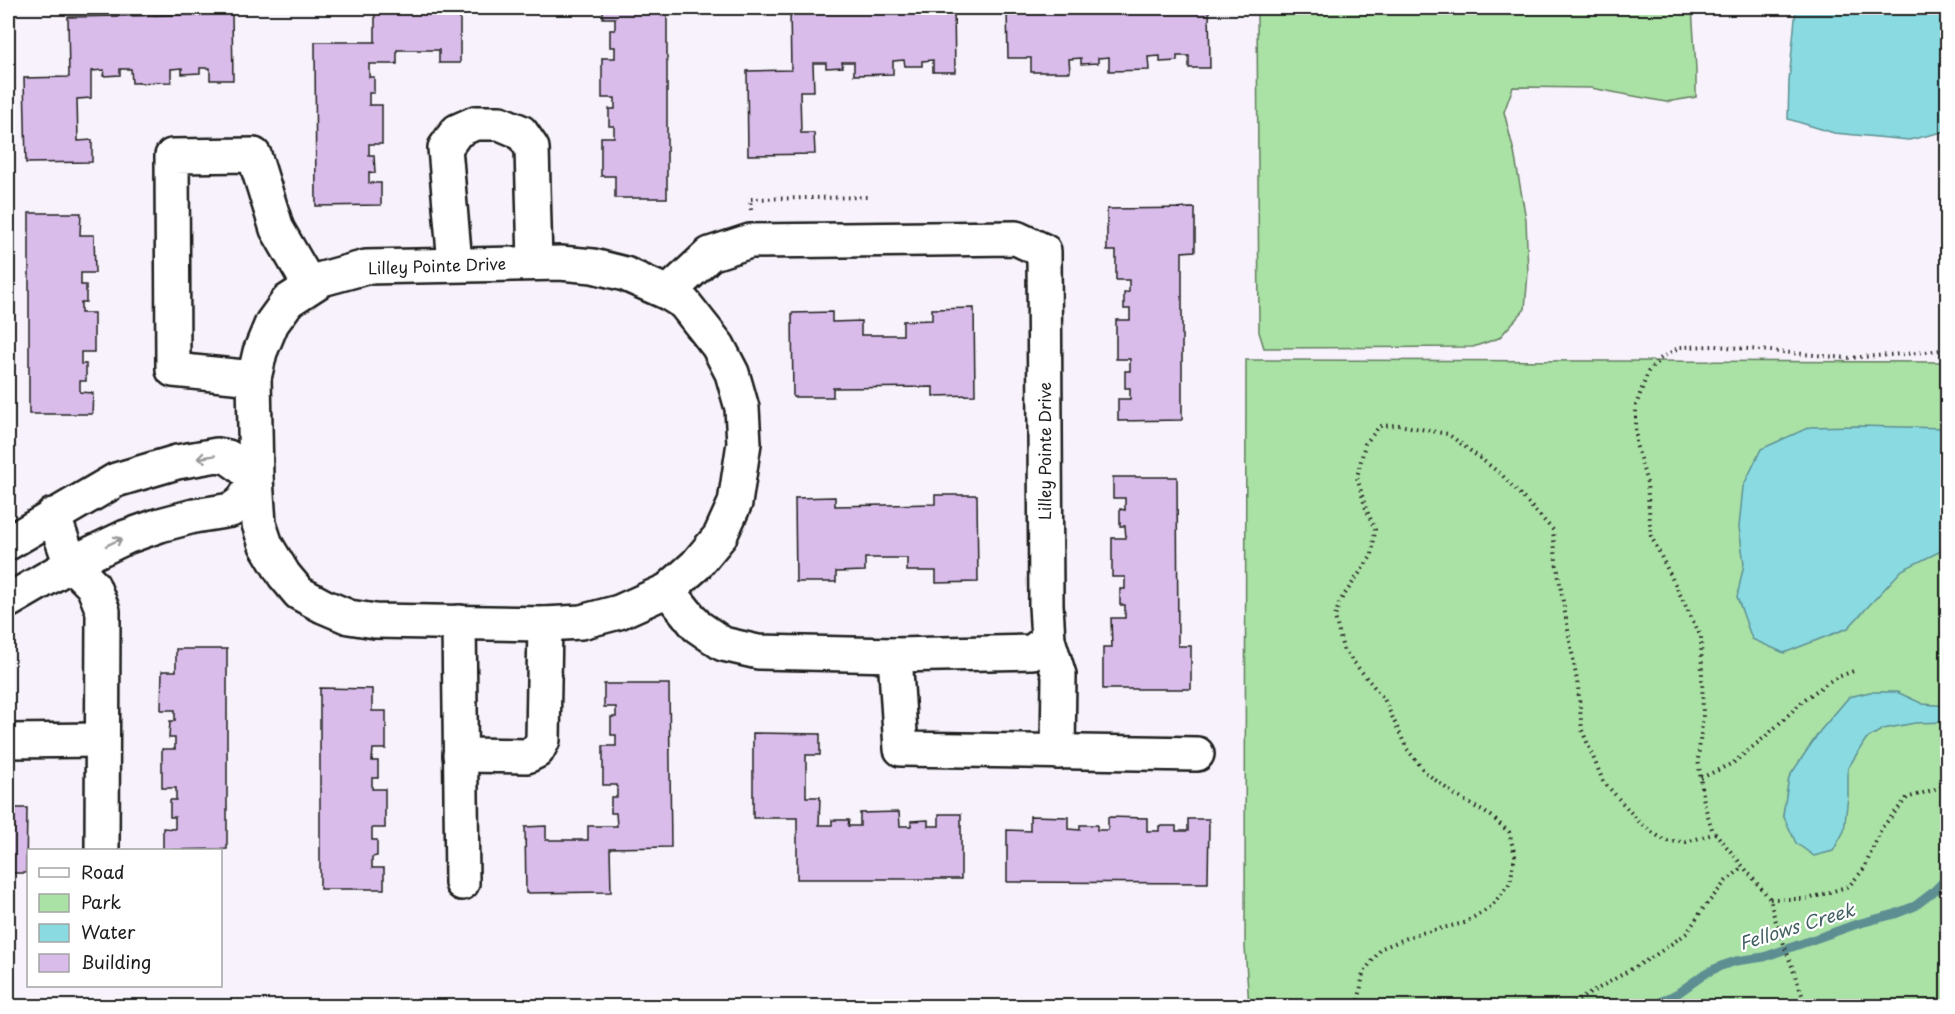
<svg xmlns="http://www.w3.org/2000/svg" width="1955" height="1014" viewBox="0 0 1955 1014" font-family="'Playpen Sans',sans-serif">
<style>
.green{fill:#aae1a5;stroke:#637e60;stroke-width:1.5}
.water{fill:#89dbe1;stroke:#5d8f92;stroke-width:1.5}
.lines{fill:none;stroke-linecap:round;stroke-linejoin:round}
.stream{stroke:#5d8f92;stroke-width:9}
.building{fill:#d9bcea;stroke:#1c1c1c;stroke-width:1.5}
.minor-casing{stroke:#1c1c1c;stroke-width:38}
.path{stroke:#1c1c1c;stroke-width:4;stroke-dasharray:1.5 4.5;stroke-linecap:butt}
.minor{stroke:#fff;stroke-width:33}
.oneway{stroke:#999}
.labels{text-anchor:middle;stroke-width:4.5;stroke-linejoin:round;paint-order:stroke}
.street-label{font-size:16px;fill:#1c1c1c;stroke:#fff}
.water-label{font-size:18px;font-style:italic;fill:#425f61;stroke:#fff}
</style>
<rect width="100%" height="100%" fill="#f7f2fb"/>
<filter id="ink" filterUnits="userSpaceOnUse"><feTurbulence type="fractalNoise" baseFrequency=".0167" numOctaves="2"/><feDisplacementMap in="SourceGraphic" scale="12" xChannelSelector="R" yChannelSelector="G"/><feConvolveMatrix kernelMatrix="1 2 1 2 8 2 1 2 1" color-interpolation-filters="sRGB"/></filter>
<g filter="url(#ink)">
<g class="green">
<polygon points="1257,8 1692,8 1696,69 1696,97 1666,102 1591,88 1513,87 1504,112 1514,152 1526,219 1528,273 1525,309 1499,338 1473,347 1264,348 1259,332"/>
<polygon points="1246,360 1947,362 1947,1006 1249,1006 1245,947"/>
</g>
<g class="water">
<polygon points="1796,8 1947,8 1947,131 1909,140 1834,133 1788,119 1789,81"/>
<polygon points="1857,426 1947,428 1947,548 1902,570 1848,628 1784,653 1752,639 1737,597 1744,564 1739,527 1743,487 1761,449 1810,427"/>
<polygon points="1870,692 1897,692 1923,704 1947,706 1947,722 1915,723 1883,729 1866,739 1848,768 1848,796 1844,831 1833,851 1814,856 1796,843 1783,815 1789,777 1820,731 1849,697"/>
</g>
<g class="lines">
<polyline class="stream" points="1653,1006 1678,993 1706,973 1721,966 1736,961 1764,957 1857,924 1895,914 1915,906 1932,893 1948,877"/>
</g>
<g class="building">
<polygon points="375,8 460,8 460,63 439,63 439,50 397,50 397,64 369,64 369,77 374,77 374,93 369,93 369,105 382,105 382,144 369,144 369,155 374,155 375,173 369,172 369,183 381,183 381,205 316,206 315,42 375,42"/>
<polygon points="603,8 667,8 667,198 615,198 615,176 601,176 601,137 614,137 614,126 609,126 609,109 615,109 615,98 602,98 602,58 615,58 615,47 610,47 610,30 615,30 615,18 603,18"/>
<polygon points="891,8 954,8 955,72 933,72 933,60 922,61 922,66 905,66 904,60 893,61 893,74 854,75 854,62 842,62 843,67 826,68 826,63 813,63 814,91 800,91 801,133 814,133 815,154 748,155 747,71 791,70 790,9"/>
<polygon points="1007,8 1209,8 1210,68 1189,68 1189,56 1177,56 1177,61 1160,62 1160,56 1148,57 1149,70 1109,71 1109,57 1098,58 1098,63 1081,64 1081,58 1069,59 1070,72 1031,72 1031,58 1008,58"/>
<polygon points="232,14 233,80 210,80 210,68 200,68 200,73 182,74 182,68 171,69 171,82 132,83 131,69 120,69 120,75 103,76 104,70 91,71 91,98 77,99 78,141 92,140 92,162 26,163 24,78 69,77 68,17"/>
<polygon points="1195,208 1195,251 1182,252 1182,420 1118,421 1118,399 1130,399 1130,388 1125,388 1125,371 1130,371 1130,359 1116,359 1116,320 1130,320 1130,309 1124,309 1124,293 1129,292 1129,280 1116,280 1116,251 1107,251 1107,209"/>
<polygon points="29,213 81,213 80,235 94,235 95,273 81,273 81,285 86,285 86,302 81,302 81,313 94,313 94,352 81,352 81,364 86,364 86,381 80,381 80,392 93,393 92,414 29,414"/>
<polygon points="974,308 975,395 933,396 933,387 833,388 833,397 793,397 792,313 832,312 832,322 861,321 861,335 903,335 903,321 932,320 932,309"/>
<polygon points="1113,477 1177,477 1178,646 1191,646 1191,689 1103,689 1103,647 1112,647 1111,618 1125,618 1125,605 1120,605 1120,589 1125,589 1125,577 1112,577 1112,538 1126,538 1125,526 1120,526 1120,509 1125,510 1125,498 1113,498"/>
<polygon points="935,495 977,495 978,582 936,583 936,571 907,571 907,558 865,558 865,571 836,572 836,582 796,582 795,498 835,497 835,506 935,504"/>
<polygon points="176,649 227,649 227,849 163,850 163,828 175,829 175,817 170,817 170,800 176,800 176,788 162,788 162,749 175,749 175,738 169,738 170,721 175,721 175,710 161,710 162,671 176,671"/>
<polygon points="604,684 669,684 671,847 610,848 611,892 526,893 525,827 546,826 546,840 588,840 588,826 617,826 616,813 611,813 611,797 617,797 617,785 603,785 603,746 616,746 616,735 611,735 611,717 616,717 616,707 604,707"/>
<polygon points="320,688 372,689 372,711 386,711 386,749 373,749 372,761 378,761 378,778 372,778 372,789 385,789 385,828 372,828 372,840 377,840 377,856 372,857 372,868 384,868 384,889 320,889"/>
<polygon points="753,733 820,734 820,755 806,755 806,797 820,797 819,825 832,825 832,820 849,820 848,826 860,826 860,813 899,812 900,826 911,826 911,821 928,820 928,826 939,826 939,814 961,814 961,879 797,879 797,818 753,818"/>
<polygon points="8,808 27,808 26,873 8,873"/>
<polygon points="1030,816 1068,817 1068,829 1080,830 1080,825 1097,825 1097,830 1108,830 1108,817 1147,818 1147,831 1159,831 1159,826 1176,826 1176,831 1188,831 1188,819 1209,819 1208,883 1007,882 1007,830 1030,831"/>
</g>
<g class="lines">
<g class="minor-casing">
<g id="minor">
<polygon points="560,263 593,266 625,274 668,293 684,303 718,346 732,373 742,408 744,443 735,503 720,536 696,565 668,590 619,612 581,622 545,624 375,621 349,617 323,606 299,593 284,575 266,545 259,524 256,479 254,378 260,352 272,323 288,301 322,279 366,267"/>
<polyline points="455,264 445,148 457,131 475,123 500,123 521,132 532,148 535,263"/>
<polyline points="254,378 173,370 172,156 254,155 277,229 310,286"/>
<polyline points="53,515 71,564 93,586 103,611 102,848"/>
<polyline points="8,543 116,480 177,462 217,455 228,457 238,464 256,479 242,502 231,510 194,516 160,525 126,537 82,558 8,601"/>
<polyline points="668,590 697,626 723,644 758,652 895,655 1032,652 1048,640 1046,605 1044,251 1016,238 750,241 710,254 668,293"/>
<polyline points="459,622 462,883"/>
<polyline points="1048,640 1059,675 1058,752"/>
<polyline points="895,655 901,749 1197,754"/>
<polyline points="8,741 102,740"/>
<polyline points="460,755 527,756 537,751 543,740 545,624"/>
</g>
</g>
<g class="path">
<polyline points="751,210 750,199 870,197"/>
<polyline points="1701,778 1733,763 1766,736 1805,699 1833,679 1856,670"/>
<polyline points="1770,899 1808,899 1849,886 1864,869 1881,829 1907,798 1948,785"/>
<polyline points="1358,1006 1363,973 1382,948 1417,934 1464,923 1491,907 1510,883 1515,856 1509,832 1491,816 1455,795 1425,772 1407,749 1384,699 1343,649 1335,617 1340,601 1372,555 1375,530 1365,506 1357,477 1365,444 1380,426 1399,425 1448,434 1501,474 1553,530 1556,561 1578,687 1582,730 1603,781 1641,824 1665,841 1686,842 1716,833"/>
<polyline points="1568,1006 1654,956 1687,933 1702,910 1726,881 1743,867"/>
<polyline points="1806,1006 1774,916 1770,899 1712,829 1704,803 1698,759 1703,715 1701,637 1651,536 1647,483 1636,444 1636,405 1648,372 1661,358 1680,347 1716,346 1847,358 1918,353 1948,349"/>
</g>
<use href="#minor" class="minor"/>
</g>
<defs><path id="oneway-shaft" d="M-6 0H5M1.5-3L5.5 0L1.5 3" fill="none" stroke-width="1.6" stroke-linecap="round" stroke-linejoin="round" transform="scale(1.5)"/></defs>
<g class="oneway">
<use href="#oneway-shaft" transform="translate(206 457) rotate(170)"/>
<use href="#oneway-shaft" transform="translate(114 542) rotate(-26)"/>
</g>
</g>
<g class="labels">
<g class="street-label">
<text transform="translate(437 266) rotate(-2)" y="6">Lilley Pointe Drive</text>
<text transform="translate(1045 451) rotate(-90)" y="6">Lilley Pointe Drive</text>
</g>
<g class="water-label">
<text transform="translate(1797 927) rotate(-17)" y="6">Fellows Creek</text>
</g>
</g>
<rect width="1955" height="1014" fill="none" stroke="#fff" stroke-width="30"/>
<rect x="15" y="15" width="1925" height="984" fill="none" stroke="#1c1c1c" stroke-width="2" filter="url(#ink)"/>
<rect x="27" y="849" width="195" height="138" fill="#ffffff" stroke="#a4a4a4" stroke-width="1.5"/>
<rect x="39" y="868" width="30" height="9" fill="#ffffff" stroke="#a4a4a4" stroke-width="1.5"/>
<text x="81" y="879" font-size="18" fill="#1c1c1c">Road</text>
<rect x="39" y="894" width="30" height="18" fill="#aae1a5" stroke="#a4a4a4" stroke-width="1.5"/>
<text x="81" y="909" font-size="18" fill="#1c1c1c">Park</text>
<rect x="39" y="924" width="30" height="18" fill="#89dbe1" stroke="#a4a4a4" stroke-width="1.5"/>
<text x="81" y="939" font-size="18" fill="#1c1c1c">Water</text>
<rect x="39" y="954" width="30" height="18" fill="#d9bcea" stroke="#a4a4a4" stroke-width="1.5"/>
<text x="81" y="969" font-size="18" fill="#1c1c1c">Building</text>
</svg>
